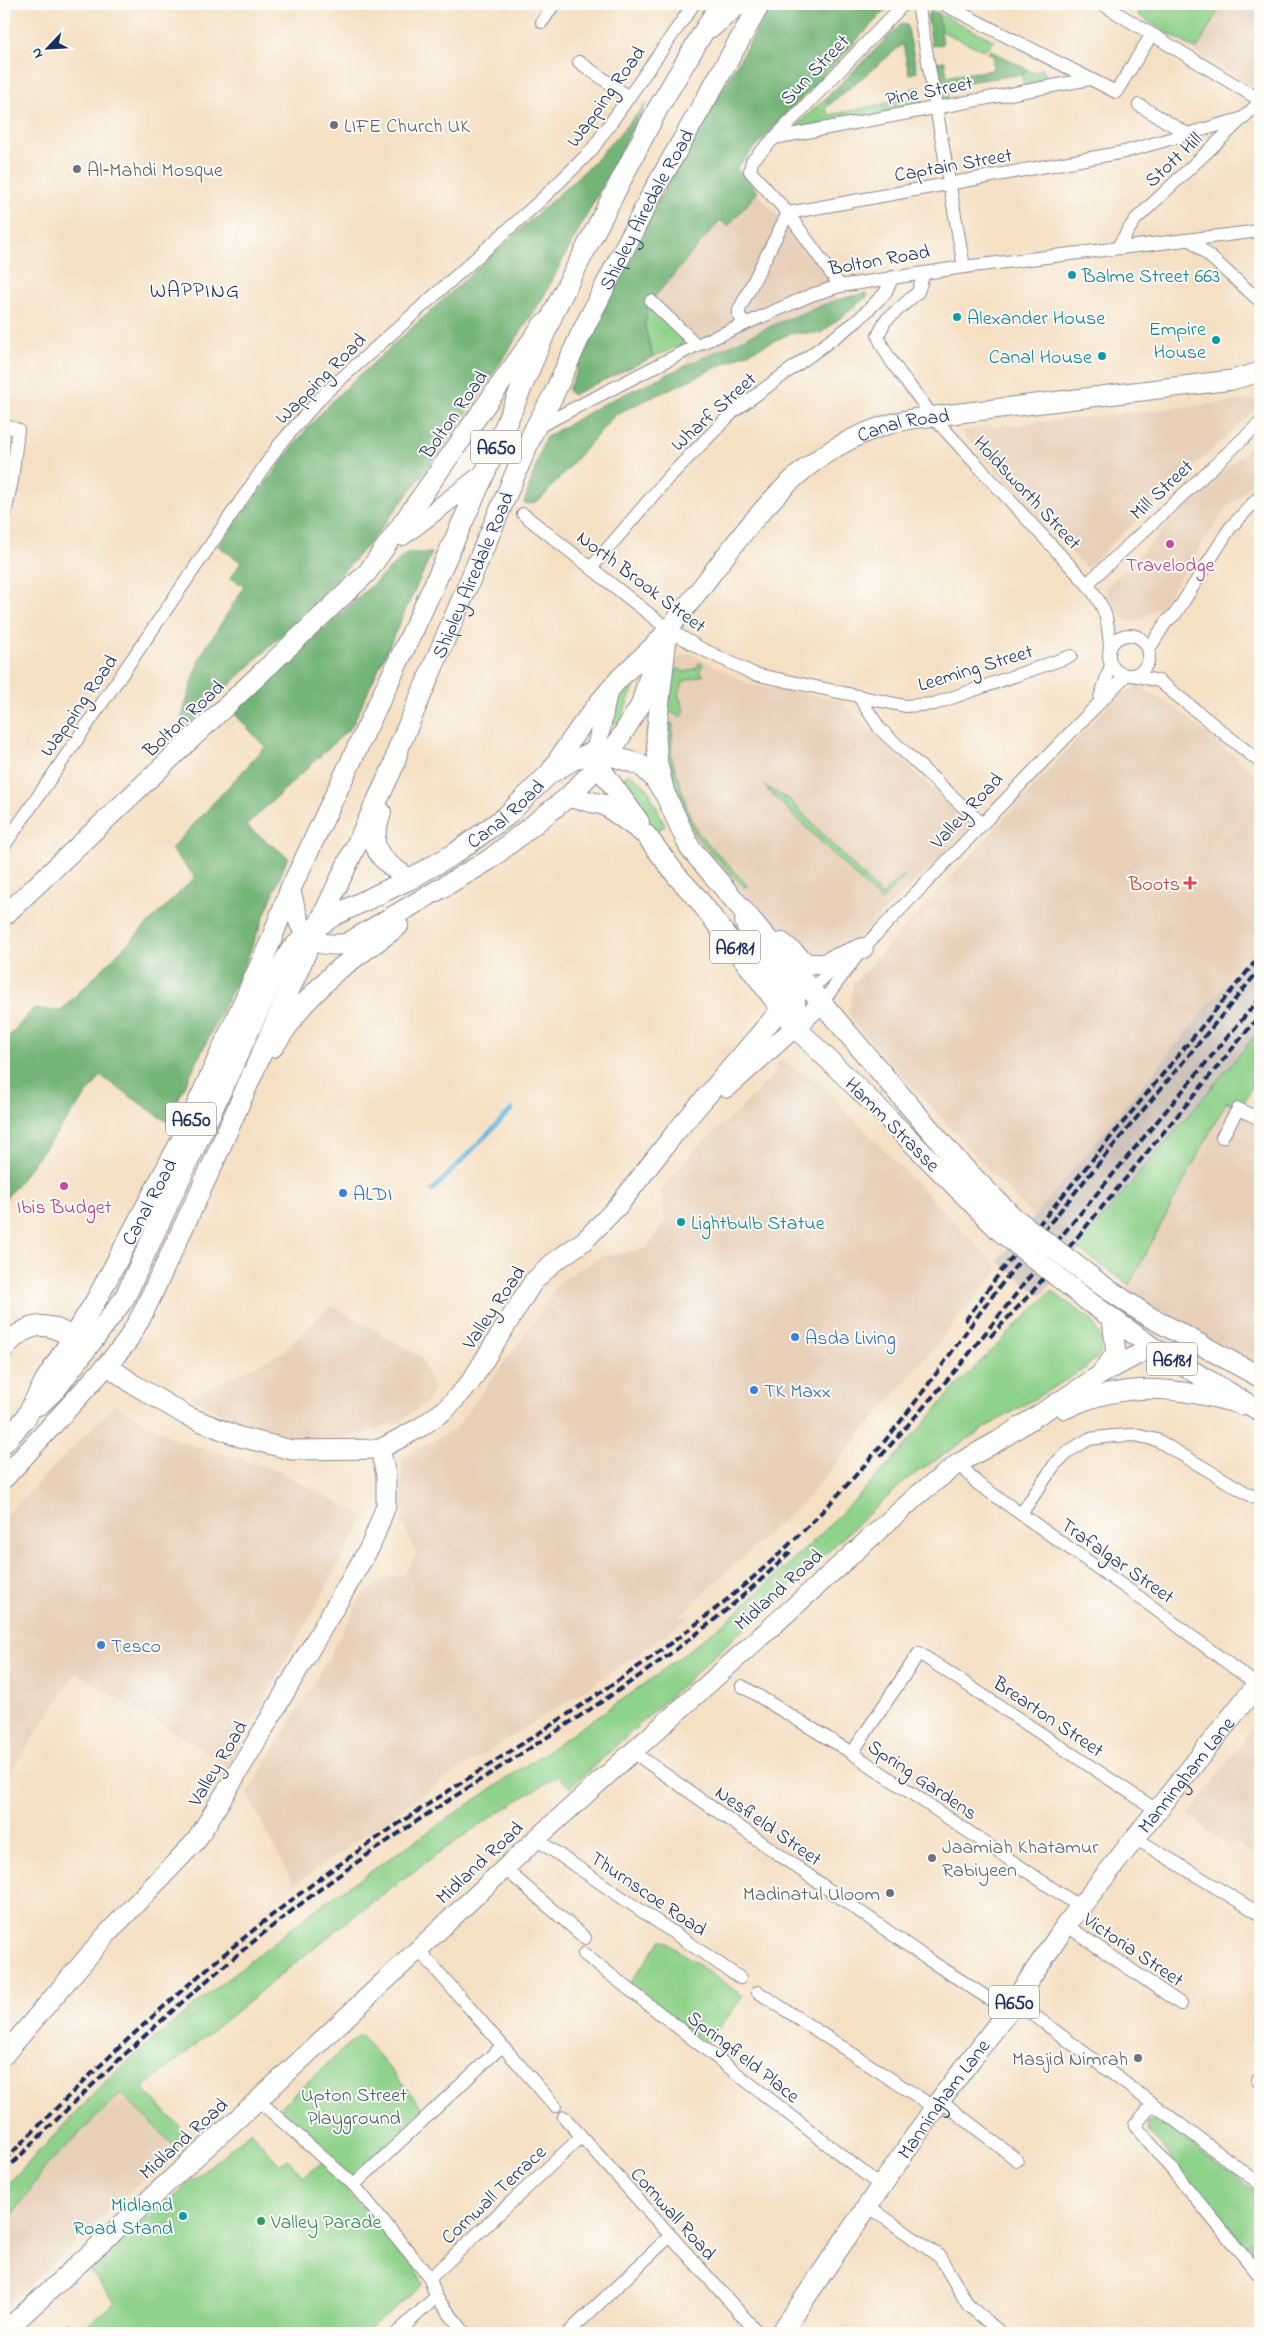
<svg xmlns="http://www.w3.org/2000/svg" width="1264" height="2337" viewBox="0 0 1264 2337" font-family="'Indie Flower',sans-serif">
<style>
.built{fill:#e7cfb8}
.industrial{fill:#cec2b9}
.green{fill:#8fd28b;stroke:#558074}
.forest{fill:#73b477;stroke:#47726a}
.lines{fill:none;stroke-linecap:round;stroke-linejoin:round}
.stream{stroke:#66b7e1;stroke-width:4.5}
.street-casing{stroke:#888891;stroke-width:14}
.secondary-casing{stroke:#888891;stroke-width:21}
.primary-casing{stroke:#888891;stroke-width:22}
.street{stroke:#fff;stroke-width:12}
.secondary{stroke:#fff;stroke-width:19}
.primary{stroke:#fff;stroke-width:20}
.rail{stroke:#1b2f5e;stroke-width:4;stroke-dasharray:8 4;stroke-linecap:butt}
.primary-bridge-casing{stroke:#888891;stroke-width:22;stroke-linecap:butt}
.primary-bridge{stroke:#fff;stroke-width:20}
.worship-dot{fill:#6b7280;stroke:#fdfcf7;stroke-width:2}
.culture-dot{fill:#0f9aa8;stroke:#fdfcf7;stroke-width:2}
.hotel-dot{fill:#d1479c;stroke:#fdfcf7;stroke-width:2}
.health-dot{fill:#e0444e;stroke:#fdfcf7;stroke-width:2}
.shop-dot{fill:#3f7fe0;stroke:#fdfcf7;stroke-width:2}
.leisure-dot{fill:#2e9e5b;stroke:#fdfcf7;stroke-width:2}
.labels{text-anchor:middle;stroke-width:4;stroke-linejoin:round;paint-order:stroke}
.shield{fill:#fdfcf7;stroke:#5f6c8c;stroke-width:1}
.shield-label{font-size:19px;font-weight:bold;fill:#1b2f5e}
.street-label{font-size:20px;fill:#1b2f5e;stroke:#fdfcf7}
.worship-label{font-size:20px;fill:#5b616d;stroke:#fdfcf7;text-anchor:start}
.culture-label{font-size:20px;fill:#0d838f;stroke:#fdfcf7;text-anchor:start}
.hotel-label{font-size:20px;fill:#b23c85;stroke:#fdfcf7}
.health-label{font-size:20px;fill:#be3a42;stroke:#fdfcf7;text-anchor:end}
.shop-label{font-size:20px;fill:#366cbe;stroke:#fdfcf7;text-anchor:start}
.park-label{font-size:20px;fill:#3e606c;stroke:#fdfcf7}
.leisure-label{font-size:20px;fill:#27864d;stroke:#fdfcf7;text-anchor:start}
.neighbourhood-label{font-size:21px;letter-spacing:1px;fill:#1b2f5e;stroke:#fdfcf7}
</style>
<rect width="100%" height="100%" fill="#fdfcf7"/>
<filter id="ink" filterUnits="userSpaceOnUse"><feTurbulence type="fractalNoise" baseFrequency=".02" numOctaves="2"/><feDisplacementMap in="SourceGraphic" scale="10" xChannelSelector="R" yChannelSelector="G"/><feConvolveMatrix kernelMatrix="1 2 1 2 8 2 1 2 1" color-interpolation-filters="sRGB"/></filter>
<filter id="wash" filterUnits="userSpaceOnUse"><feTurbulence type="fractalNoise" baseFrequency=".0096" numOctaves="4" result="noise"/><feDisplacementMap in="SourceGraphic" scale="20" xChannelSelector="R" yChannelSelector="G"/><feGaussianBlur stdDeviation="1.12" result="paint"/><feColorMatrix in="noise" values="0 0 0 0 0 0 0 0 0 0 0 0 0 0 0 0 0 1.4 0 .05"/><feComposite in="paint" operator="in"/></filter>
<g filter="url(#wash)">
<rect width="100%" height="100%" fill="#f5e0c4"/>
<g class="built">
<polygon points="1222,4 1260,4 1260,90 1194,52"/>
<polygon points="749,185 790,228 793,228 827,277 836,300 780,322 688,365 681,345 683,342 647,306"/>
<polygon points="1260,399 1260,405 1086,568 962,433 963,430"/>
<polygon points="1260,437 1260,475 1224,511 1161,606 1141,619 1134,622 1124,620 1105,589 1193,500"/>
<polygon points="691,654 751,685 839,700 972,827 854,941 826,958 798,953 691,839 662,757 671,664 683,655"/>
<polygon points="1138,686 1181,712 1260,778 1260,941 1033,1217 856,1026 849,1012 853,984 1118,695"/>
<polygon points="779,1060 815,1079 1000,1269 808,1497 678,1617 689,1617 614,1671 439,1783 294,1885 247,1794 315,1682 362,1596 387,1577 404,1575 416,1554 402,1523 401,1488 403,1457 455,1429 530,1328 559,1282 601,1257 647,1248 665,1220 661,1191 697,1147 739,1111 775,1072"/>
<polygon points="1226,1102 1260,1114 1260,1367 1216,1342 1193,1333 1124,1292"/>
<polygon points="331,1305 420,1356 434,1388 426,1403 399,1422 347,1437 305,1439 254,1428 189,1397 282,1353"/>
<polygon points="115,1405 178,1441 277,1470 365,1517 228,1765 76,1673 4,1782 4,1517"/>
<polygon points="1260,1718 1260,1860 1235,1842 1227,1845 1189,1815"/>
<polygon points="121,2092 176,2148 4,2309 4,2228 47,2165"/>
</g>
<polygon class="industrial" points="1260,942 1260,1030 1041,1296 997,1261"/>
<g class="green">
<polygon points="1185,4 1222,4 1196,50 1138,15 1142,8"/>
<polygon points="938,13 995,41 985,51 941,31"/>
<polygon points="1027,69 1034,73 1043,69 1047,77 1025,86 1021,75 1025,74"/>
<polygon points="947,85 949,99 940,101 938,86"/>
<polygon points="920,87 923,106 802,127 797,125 824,100 829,105 825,108 830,115 913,98 912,88"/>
<polygon points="647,306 682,338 683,342 681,345 653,357 645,328"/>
<polygon points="699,663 703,664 699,672 704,675 684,681 678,694 684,711 681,717 668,711 672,683 677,668 685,672 697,668"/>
<polygon points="634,668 640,672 619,724 610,721 614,699"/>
<polygon points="666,723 673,724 671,756 690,817 698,833 748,886 744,887 698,839 690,826 668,761"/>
<polygon points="627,774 630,776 631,774 648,789 665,826 655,832 618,787"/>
<polygon points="764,786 790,800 882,896 902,875 905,877 881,901"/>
<polygon points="1260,1030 1260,1076 1253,1082 1243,1106 1226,1102 1129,1285 1077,1248"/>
<path d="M1051 1291 1093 1321 1101 1339 1100 1355 1084 1369 975 1434 907 1479 570 1788 558 1776C408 1863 277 1979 143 2088L189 2136 176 2148 121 2093 47 2165 4 2228V2188L108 2079 187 2011 317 1908 642 1686 728 1620 820 1535 891 1462 956 1386Z"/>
<polygon points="662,1939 743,1996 707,2045 628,1985"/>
<polygon points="360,2034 423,2108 351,2177 278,2109"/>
<polygon points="1152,2120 1158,2120 1260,2195 1260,2229 1245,2245 1148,2131 1147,2123"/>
<polygon points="251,2131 279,2164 288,2159 304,2177 322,2162 361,2208 364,2205 389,2234 386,2237 388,2239 391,2236 398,2244 394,2248 401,2256 404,2254 417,2270 423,2285 364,2333 53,2333 68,2320 79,2333 115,2302 88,2269"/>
</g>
<g class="forest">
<polygon points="772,4 891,4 736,168 758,192 728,226 720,220 647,306 645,328 653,357 572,395 568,390 578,369 576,367 620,269 682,158"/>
<polygon points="932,11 938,13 943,44 932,46 927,15"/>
<polygon points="902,23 907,25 917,72 909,74 903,44 829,105 824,100"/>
<polygon points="991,50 1027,69 1025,74 938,86 935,62 945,61 947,76 993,70 993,55 988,53"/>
<polygon points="646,104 541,301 448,442 372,540 318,600 185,728 181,719 200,657 244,587 231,578 241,562 218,546 306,430 337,396 590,166"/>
<polygon points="866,293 868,296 821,333 791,333 616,414 542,498 531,504 524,503 545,438 601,405 780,322 836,300"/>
<polygon points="407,553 432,553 352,726 246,826 288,857 244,966 167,1122 101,1076 4,1201 4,1042 33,1009 60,1011 195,877 171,849 265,747 233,712"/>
<polygon points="1251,2239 1260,2250 1260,2265 1245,2245"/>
</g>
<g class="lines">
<polyline class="stream" points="432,1191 512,1109"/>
</g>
</g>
<g filter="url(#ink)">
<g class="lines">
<g class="street-casing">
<g id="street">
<polyline points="918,4 964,267"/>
<polyline points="943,4 1116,92 1152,34"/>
<polyline points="1102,4 1260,100"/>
<polyline points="542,22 554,4"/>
<polyline points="579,62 629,97"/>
<polyline points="1139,105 1189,135"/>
<polyline points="774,138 1090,79"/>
<polyline points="1191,240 1260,301"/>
<polyline points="1117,248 1135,220 1260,102"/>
<path d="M924 273 918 292 885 321 878 336C890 366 914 389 932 416L1087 584C1106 608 1108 618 1110 648"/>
<polyline points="840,286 788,213 750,171 752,161 904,4"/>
<polyline points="651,301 697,345"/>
<polyline points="745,324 739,315 739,310 788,213 1124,152 1244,118"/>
<polyline points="4,425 18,430 12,480 4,519"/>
<polyline points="536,428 697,345 811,295 840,286 964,267 1260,231"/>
<polyline points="523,514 668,629 698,647 754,674 905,706 934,704 1071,656"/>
<polyline points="591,568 667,479 734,411 857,321 885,293 893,277"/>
<polyline points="1087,584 1260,423"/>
<circle cx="1129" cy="655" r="20"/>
<polyline points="1149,649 1166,622 1176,613 1230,528 1260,496"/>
<polyline points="1132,675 1159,681 1260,762"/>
<polyline points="859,697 880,729 982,824"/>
<polyline points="1100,698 1111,665"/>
<polyline points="4,846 279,445 324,394 541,200 591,151 694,4"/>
<polyline points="808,990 847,960"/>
<polyline points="821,1004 863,948 1126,675"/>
<polyline points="1222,1137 1238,1109 1260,1119"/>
<polyline points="959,1463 977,1483 1143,1600 1257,1685"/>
<polyline points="1021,1514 1055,1464 1069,1451 1089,1439 1113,1436 1135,1435 1157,1440 1260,1501"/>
<polyline points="742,1686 852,1753 1080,1907"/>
<polyline points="633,1752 926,1958 1008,2011"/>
<polyline points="852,1753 919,1653 1158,1811"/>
<polyline points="1135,1838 1260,1914"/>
<polyline points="536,1839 740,1978"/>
<polyline points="505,1869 585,1938"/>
<polyline points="1066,1925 1181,2004"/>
<polyline points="419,1950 555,2106"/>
<polyline points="584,1954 882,2187"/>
<polyline points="758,1992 935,2108"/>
<polyline points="1015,2001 1260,2184"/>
<polyline points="1258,2080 1260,2078"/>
<polyline points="258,2100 354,2185 430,2278 436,2297 465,2333"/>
<polyline points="940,2100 1017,2160"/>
<polyline points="1153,2104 1135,2125 1260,2276"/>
<polyline points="564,2117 758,2333"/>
<polyline points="354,2185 502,2046"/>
<polyline points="868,2206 940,2257 968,2305 1001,2333"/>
<polyline points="430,2278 581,2137"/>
<polyline points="397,2333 436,2297"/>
<polyline points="568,2333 669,2237"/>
</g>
</g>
<g class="secondary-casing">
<g id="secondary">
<polyline points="402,536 485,473"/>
<polyline points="596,751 607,695"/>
<polyline points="610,754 640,706 658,647"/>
<path id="s1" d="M549 774C569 741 592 709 618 680 632 665 648 653 661 638 737 550 786 443 911 419L1232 380 1260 372"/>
<polyline points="665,793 658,764 656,735 668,629"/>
<polyline points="4,916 367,573 543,324"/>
<polyline points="727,1088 821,1004"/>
<polyline points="107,1365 133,1384 187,1416 240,1437 292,1450 380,1449 421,1427 446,1409 470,1383 533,1282 553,1263 585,1240 618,1206 675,1133 782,1008 794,1000"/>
<polyline points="1102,1372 1116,1353 1112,1319"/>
<path d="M1065 1409C1125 1380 1179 1387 1242 1405"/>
<polyline points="4,2055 108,1933 196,1841 250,1752 371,1545 386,1506 386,1475 380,1449"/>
<polyline points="4,2332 258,2100 536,1839 919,1494 959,1463 998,1441 1100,1375 1152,1347"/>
</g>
</g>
<g class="primary-casing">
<g id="primary">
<polyline points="712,27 739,4"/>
<polyline points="596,752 598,765 639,822"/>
<polyline points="568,797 605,805 646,835 677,876 698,899 796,1028 889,1119"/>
<path d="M381 812C379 821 375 831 375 839 373 856 398 872 410 879"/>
<path d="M290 890C300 926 301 949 346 944L489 860 568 797 610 754"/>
<polyline points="745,922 755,946 795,999 796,1028"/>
<polyline points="782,943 807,964 823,964 863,948"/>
<polyline points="273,1047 302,1006 335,972 398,926"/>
<polyline points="1103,1286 1148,1316 1260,1377"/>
<polyline points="1088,1301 1152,1347 1260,1411"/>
<path d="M4 1348C31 1317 53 1321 83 1346"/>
<path id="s2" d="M39 1405 56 1389 124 1299 272 981 291 950 310 931 335 915 410 879 454 854 505 817 549 774 573 760 596 751 641 765 654 778 666 796 690 848 907 1103"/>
<path id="s3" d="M4 1443 25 1419 45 1381 95 1302 180 1143 270 943 290 890 417 622 485 473 556 307 657 110 720 4"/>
<path id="s4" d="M4 1478 107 1365 126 1343 143 1313 211 1168 311 941 394 765 398 749 534 430 553 396 580 336 652 194 760 4"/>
<path id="s5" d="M781 2333 940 2100 1008 2011 1066 1925 1260 1681"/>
</g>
</g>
<use href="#street" class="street"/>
<use href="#secondary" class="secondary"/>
<use href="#primary" class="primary"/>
<g class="rail">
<polyline points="965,1321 1004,1267 1260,956"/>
<polyline points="990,1337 1033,1291 1260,1015"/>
<polyline points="881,1456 961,1364 1064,1233 1260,998"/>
<path d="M4 2161C116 2046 235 1936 367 1845 498 1755 636 1680 756 1575 808 1529 857 1477 900 1422 936 1376 968 1327 1004 1281 1087 1175 1175 1073 1260 969"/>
<path d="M4 2172C118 2057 237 1946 370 1853 514 1752 669 1674 793 1549"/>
</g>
<g class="primary-bridge-casing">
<g id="primary-bridge">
<polyline points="907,1103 960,1164 1013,1217 1103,1286"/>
<polyline points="889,1119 1000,1231 1088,1301"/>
</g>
</g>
<use href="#primary-bridge" class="primary-bridge"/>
</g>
</g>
<g class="worship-dot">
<circle cx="334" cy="125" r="5"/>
<circle cx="77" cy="169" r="5"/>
<circle cx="932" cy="1858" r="5"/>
<circle cx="890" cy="1893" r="5"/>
<circle cx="1138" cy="2058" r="5"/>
</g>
<g class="culture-dot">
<circle cx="1072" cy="275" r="5"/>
<circle cx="957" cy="317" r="5"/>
<circle cx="1216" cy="340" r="5"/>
<circle cx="1102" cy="356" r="5"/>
<circle cx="681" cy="1222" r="5"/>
<circle cx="183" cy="2216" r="5"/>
</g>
<g class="hotel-dot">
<circle cx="1170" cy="544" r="5"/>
<circle cx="64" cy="1186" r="5"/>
</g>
<path class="health-dot" d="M1187.5 875.5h5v5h5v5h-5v5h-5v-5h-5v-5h5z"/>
<g class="shop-dot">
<circle cx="343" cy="1193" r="5"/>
<circle cx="795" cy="1337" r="5"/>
<circle cx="754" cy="1390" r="5"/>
<circle cx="101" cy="1645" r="5"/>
</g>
<circle class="leisure-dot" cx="261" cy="2221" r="5"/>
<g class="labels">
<g class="shield">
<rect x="471" y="430.5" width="50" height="33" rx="4"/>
<rect x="710" y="930.5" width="50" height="33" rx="4"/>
<rect x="166" y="1102.5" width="50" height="33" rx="4"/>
<rect x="1147" y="1342.5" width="50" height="33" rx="4"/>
<rect x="989" y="1985.5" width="50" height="33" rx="4"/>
</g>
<g class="shield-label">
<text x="496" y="454">A650</text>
<text x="735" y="954">A6181</text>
<text x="191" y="1126">A650</text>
<text x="1172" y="1366">A6181</text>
<text x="1014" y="2009">A650</text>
</g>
<g class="street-label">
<text transform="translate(814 69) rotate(-46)" y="7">Sun Street</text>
<text transform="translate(929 90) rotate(-11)" y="7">Pine Street</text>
<text transform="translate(605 96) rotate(-54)" y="7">Wapping Road</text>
<text transform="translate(1173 159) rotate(-43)" y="7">Stott Hill</text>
<text transform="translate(953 164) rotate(-10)" y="7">Captain Street</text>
<text dy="7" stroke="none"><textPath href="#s4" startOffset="1430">Shipley Airedale Road</textPath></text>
<text transform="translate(879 259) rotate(-10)" y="7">Bolton Road</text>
<text transform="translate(320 378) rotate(-45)" y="7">Wapping Road</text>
<text transform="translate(713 411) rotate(-42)" y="7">Wharf Street</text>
<text transform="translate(453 414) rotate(-55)" y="7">Bolton Road</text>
<text dy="7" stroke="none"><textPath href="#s1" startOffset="509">Canal Road</textPath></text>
<text transform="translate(1161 489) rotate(-43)" y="7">Mill Street</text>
<text transform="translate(1028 492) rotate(47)" y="7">Holdsworth Street</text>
<text dy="7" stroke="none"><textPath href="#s4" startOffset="1025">Shipley Airedale Road</textPath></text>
<text transform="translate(642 581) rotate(37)" y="7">North Brook Street</text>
<text transform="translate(975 667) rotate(-17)" y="7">Leeming Street</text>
<text transform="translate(78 705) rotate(-55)" y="7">Wapping Road</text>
<text transform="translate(183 718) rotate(-43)" y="7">Bolton Road</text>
<text transform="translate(966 810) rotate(-47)" y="7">Valley Road</text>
<text dy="7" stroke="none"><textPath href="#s2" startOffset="779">Canal Road</textPath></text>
<text transform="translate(893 1124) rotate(45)" y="7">Hamm Strasse</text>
<text dy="7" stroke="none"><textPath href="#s3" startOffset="282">Canal Road</textPath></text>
<text transform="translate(493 1307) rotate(-56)" y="7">Valley Road</text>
<text transform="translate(1118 1560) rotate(35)" y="7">Trafalgar Street</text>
<text transform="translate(778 1589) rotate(-42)" y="7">Midland Road</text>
<text transform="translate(1049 1716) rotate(34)" y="7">Brearton Street</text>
<text transform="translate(217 1763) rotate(-59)" y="7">Valley Road</text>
<text dy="7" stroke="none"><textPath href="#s5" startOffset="690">Manningham Lane</textPath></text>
<text transform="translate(923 1779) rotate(34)" y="7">Spring Gardens</text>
<text transform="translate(769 1825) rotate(35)" y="7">Nesfield Street</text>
<text transform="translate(479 1862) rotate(-43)" y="7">Midland Road</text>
<text transform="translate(649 1893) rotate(34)" y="7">Thurnscoe Road</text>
<text transform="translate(1134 1949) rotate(34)" y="7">Victoria Street</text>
<text transform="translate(744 2056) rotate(38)" y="7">Springfield Place</text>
<text dy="7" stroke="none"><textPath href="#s5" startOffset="285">Manningham Lane</textPath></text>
<text transform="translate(183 2138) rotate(-42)" y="7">Midland Road</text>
<text transform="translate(493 2194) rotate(-43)" y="7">Cornwall Terrace</text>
<text transform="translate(674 2213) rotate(48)" y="7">Cornwall Road</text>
</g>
<g class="worship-label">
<text x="344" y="132">LIFE Church UK</text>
<text x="87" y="176">Al‐Mahdi Mosque</text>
<text x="942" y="1853">Jaamiah Khatamur<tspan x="942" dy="23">Rabiyeen</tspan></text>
<text x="880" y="1900" text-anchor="end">Madinatul Uloom</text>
<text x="1128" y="2065" text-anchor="end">Masjid Nimrah</text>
</g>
<g class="culture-label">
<text x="1082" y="282">Balme Street 663</text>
<text x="967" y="324">Alexander House</text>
<text x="1206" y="335" text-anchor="end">Empire<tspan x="1206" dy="23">House</tspan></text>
<text x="1092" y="363" text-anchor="end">Canal House</text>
<text x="691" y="1229">Lightbulb Statue</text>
<text x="173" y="2211" text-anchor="end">Midland<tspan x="173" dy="23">Road Stand</tspan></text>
</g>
<g class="hotel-label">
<text x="1170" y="571">Travelodge</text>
<text x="64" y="1213">Ibis Budget</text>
</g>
<g class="health-label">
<text x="1180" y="890">Boots</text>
</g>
<g class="shop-label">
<text x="353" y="1200">ALDI</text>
<text x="805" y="1344">Asda Living</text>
<text x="764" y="1397">TK Maxx</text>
<text x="111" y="1652">Tesco</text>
</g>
<g class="park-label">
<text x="354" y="2101">Upton Street<tspan x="354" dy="23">Playground</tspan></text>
</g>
<g class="leisure-label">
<text x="271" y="2228">Valley Parade</text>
</g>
<g class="neighbourhood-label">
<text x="195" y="297">WAPPING</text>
</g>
</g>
<rect width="1264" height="2337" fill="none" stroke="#fdfcf7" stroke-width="20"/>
<g transform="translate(48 48) rotate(245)" stroke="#fdfcf7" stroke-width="4" paint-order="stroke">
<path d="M0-4L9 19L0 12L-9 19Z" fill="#1b2f5e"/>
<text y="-8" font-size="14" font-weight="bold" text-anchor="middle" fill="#1b2f5e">N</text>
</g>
</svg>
